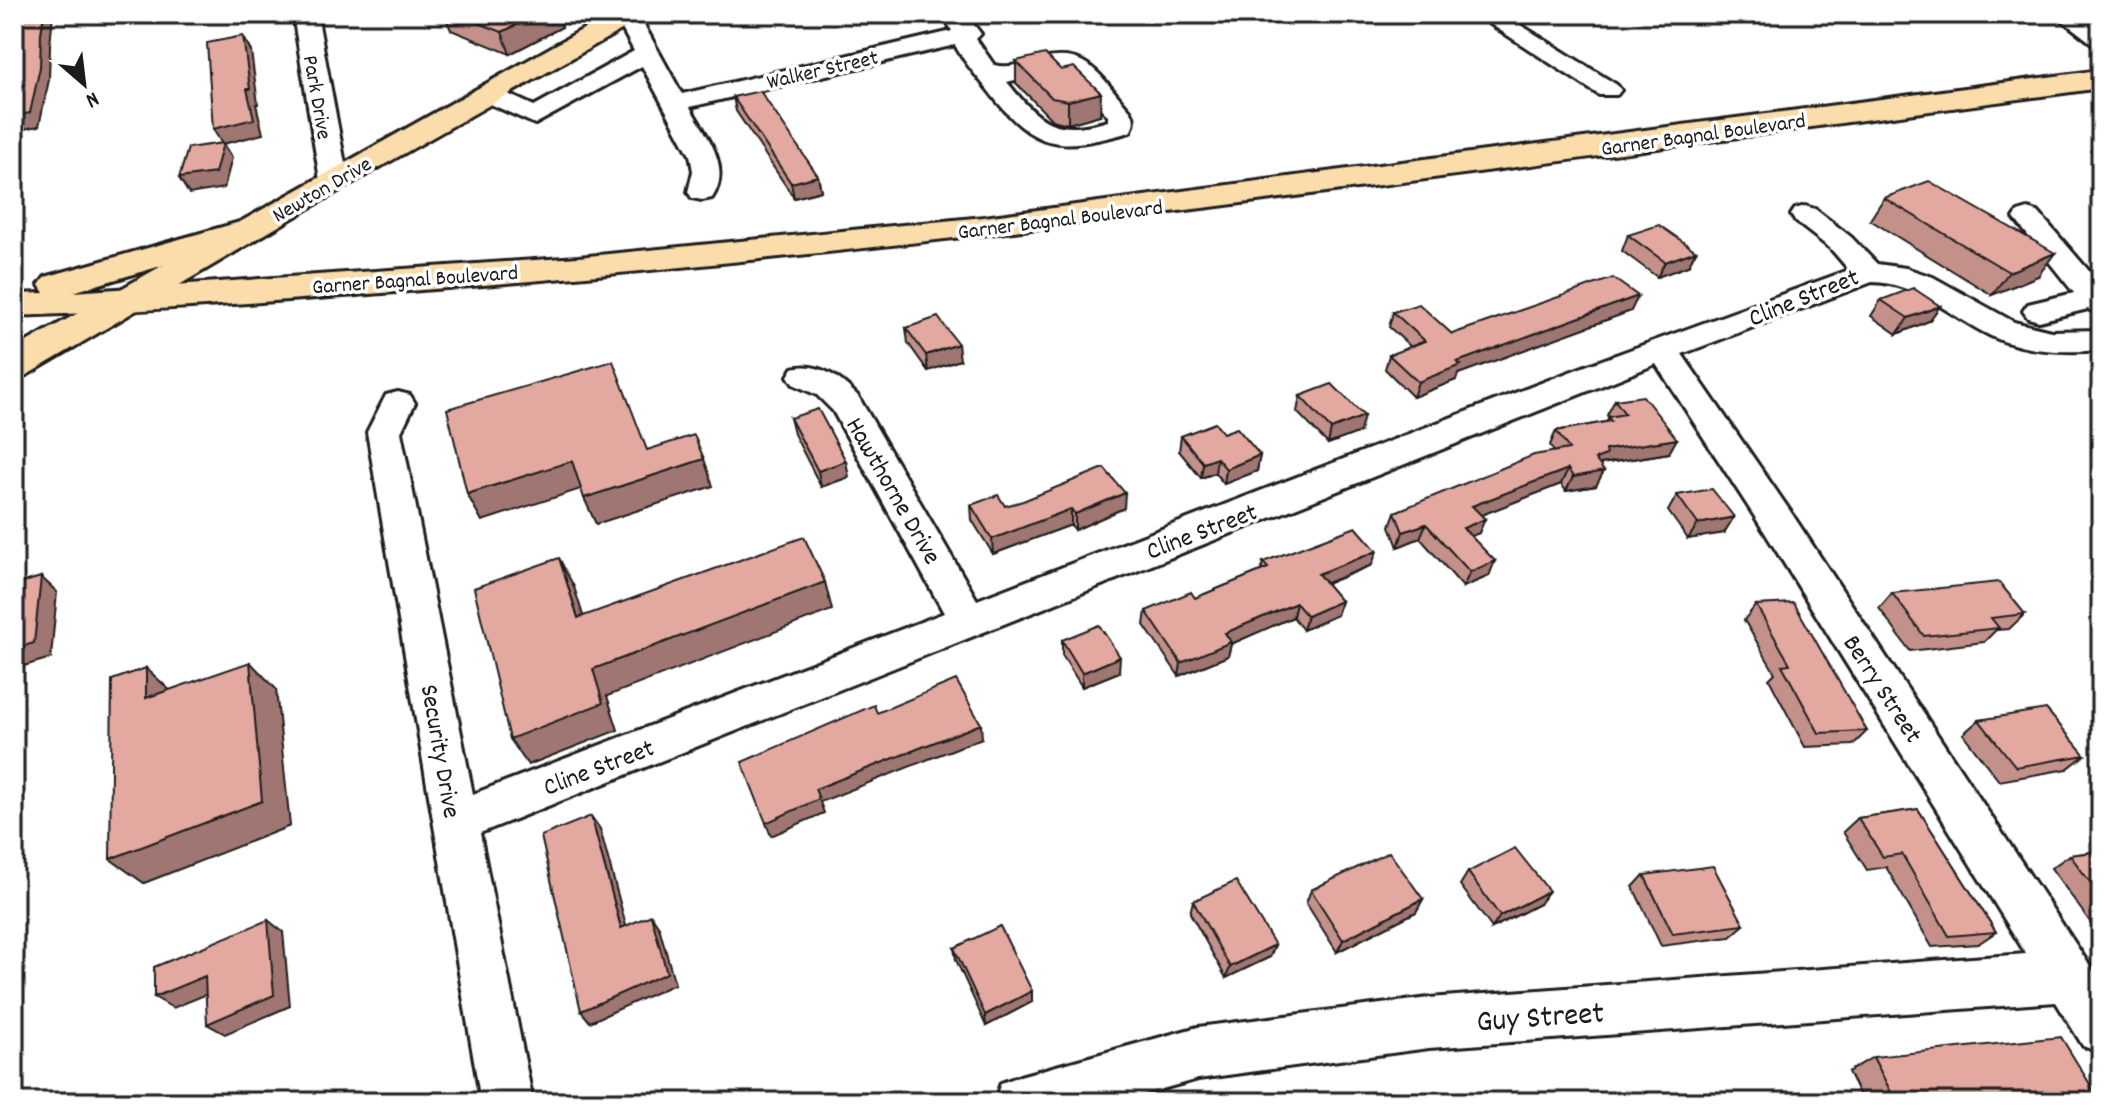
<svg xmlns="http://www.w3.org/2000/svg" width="2115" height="1116" viewBox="0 0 2115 1116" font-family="Dekko,sans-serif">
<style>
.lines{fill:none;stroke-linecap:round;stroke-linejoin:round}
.minor-casing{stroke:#1c1c1c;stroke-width:6}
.major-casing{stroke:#1c1c1c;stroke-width:6}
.highway-casing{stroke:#1c1c1c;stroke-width:6}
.minor{fill:#fff;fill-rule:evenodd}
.major{fill:#fbddab;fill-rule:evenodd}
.highway{fill:#fbddab;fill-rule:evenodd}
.wall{fill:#c3918a;stroke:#1c1c1c;stroke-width:2}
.shaded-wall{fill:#9f7671;stroke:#1c1c1c;stroke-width:2}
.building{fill:#e3a9a1;stroke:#1c1c1c;stroke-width:2}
.labels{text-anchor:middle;stroke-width:7;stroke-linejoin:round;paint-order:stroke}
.far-street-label{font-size:22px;fill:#1c1c1c;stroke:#fff}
.street-label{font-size:26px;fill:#1c1c1c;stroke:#fff}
.near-street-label{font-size:32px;fill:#1c1c1c;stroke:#fff}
</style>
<rect width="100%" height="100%" fill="#fff"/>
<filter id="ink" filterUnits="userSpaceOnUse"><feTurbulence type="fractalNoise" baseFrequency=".0125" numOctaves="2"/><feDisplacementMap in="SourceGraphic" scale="16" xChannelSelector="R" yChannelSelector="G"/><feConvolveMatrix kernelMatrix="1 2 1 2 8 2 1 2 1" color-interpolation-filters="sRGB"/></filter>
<g filter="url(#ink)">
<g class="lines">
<g class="minor-casing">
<g id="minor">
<polygon points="293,14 317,14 348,180 344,186 334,188 324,186 320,180"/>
<path d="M614 14H638L682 94 952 31 947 22 951 17C966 13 972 22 981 34L976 39 994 65C1009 69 1023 63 1038 60 1089 47 1099 76 1130 110 1135 117 1135 124 1130 132 1059 151 1035 152 988 90 976 75 964 62 955 45L690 107C705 134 733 167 712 198L702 200 692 198 688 192 693 171 690 155 642 66 535 124 479 99 475 94 479 89H497L534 106 634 51ZM1054 70 1069 72 1108 116V121C1055 136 1040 123 1007 82Z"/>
<polygon points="1475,14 1503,14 1617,85 1621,90 1617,95 1599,95"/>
<polygon points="2054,14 2081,14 2101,28 2101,46 2093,44"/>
<path d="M1805 206 1815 209 1851 237 1877 264 1906 268 1933 277 2014 322 2051 331 2101 330V350C2064 353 2025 352 1991 336 1951 317 1918 283 1872 282L1682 354 1790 511 2101 983V1053L2083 1046 2056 1002 1429 1048 1198 1079 1115 1102H994L1001 1083 1020 1076 1198 1027 1429 998 2026 954 1764 531 1656 364 480 833 533 1102H481L367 432 386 395 398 392 410 395 415 403 401 432 473 794 944 613 833 411 817 395 793 384 788 376 793 368C819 361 841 379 858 396L977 600 1580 368 1849 270 1831 249 1795 221 1791 215 1795 209Z"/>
<polygon points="2028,209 2038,212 2101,285 2101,315 2088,309 2039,321 2028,318 2023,311 2028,304 2074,293 2014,218 2018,212"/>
</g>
</g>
<g class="major-casing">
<polygon id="major" points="610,14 643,14 639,20 345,187 27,375 14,379 14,349"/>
</g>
<g class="highway-casing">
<path id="highway" d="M2101 70V88C1529 164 958 250 383 293 260 302 137 312 14 316V294L44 293 39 285 45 277 247 220 259 223 264 230 259 237 73 292 578 257 984 217Z"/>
</g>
<use href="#minor" class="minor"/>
<use href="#major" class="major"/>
<use href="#highway" class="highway"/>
</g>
<g class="wall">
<polygon points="444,14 558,14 562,27 510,54 451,30"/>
<polygon points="1016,61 1100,115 1068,124 1052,120 1016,83"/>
<polygon points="733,97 818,176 821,191 794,198 736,111"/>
<polygon points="1884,198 2038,276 1992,295 1870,220"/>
<polygon points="1628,235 1696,251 1688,266 1657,277 1622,251"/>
<polygon points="1881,300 1940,306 1929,321 1897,334 1871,316"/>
<polygon points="1631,311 1458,374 1456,380 1413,397 1385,369 1389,355 1411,347 1389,327 1393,312 1452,334"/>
<polygon points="906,328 960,360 928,371 908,343"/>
<polygon points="1300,396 1360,432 1328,444 1297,412"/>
<polygon points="1615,400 1669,453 1601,464 1596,486 1566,491 1561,484 1481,515 1479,533 1471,536 1489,576 1463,587 1420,538 1398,547 1390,526 1395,512 1554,452 1550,445 1556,431 1606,422 1609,417 1607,415"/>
<polygon points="790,418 849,477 821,487 794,434"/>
<polygon points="1223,433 1260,455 1257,471 1224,484 1215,473 1201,478 1179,451 1181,436"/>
<polygon points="1677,495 1724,533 1688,539 1668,511"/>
<polygon points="971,505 1005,506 1124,508 1075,530 1071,525 993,554 972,520"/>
<polygon points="1263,562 1372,565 1326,584 1341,601 1337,615 1303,630 1293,617 1231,644 1228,656 1179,676 1144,625 1146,611 1195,598 1261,571"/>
<polygon points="1892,593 2025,614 2009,629 1996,630 1984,642 1910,651 1879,608"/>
<polygon points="1756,605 1867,731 1853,745 1805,747 1769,679 1775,673 1744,620"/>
<polygon points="1062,640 1119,672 1082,687 1062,655"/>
<polygon points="1979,720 2085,755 2067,769 1999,781 1963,734"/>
<polygon points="1918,809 1996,932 1978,944 1932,947 1886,867 1867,870 1843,832 1858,818"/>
<polygon points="2101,851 2101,937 2051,868 2070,855"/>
<polygon points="1468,872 1539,904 1492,928 1460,885"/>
<polygon points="1644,875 1744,925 1730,937 1661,946 1633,887"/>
<polygon points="1311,890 1423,899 1416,912 1337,952 1306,903"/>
<polygon points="1193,901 1270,957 1226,978 1190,913"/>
<polygon points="954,948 1032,1002 986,1026 956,960"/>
<polygon points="1873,1057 2101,1102 1863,1102 1848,1072"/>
</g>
<g class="shaded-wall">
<polygon points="44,14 53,14 50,46 49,80 39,126 14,131 14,116 41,33"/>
<polygon points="539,14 558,14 562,27 510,54 502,32"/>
<polygon points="243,36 251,51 258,104 256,104 263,134 223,144 232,158 224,188 189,194 179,178 222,144 213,129 247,89"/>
<polygon points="1101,93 1100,115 1068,124 1068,101"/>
<polygon points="818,176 821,191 794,198 791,183"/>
<polygon points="1696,251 1688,266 1657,277 1665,262"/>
<polygon points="2055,253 2038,276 1992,295 2009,272"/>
<polygon points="1638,296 1631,311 1458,374 1456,380 1413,397 1418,382 1457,362"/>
<polygon points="1940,306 1929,321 1897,334 1908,318"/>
<polygon points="958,344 960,360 928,371 926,355"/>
<polygon points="1364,416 1360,432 1328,444 1331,429"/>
<polygon points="1677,439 1669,453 1601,464 1599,469 1595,459 1605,450"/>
<polygon points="1260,455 1257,471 1224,484 1226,469"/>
<polygon points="1217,458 1215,473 1201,478 1203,463"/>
<polygon points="704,459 713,486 596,524 584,498"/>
<polygon points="572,461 584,488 482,521 467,494"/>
<polygon points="846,461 849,477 821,487 818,471"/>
<polygon points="1568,469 1561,484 1466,521 1472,506"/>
<polygon points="1604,471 1596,486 1566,491 1573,477"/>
<polygon points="1125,493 1124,508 1075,530 1075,514"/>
<polygon points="1071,509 1071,525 993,554 992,539"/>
<polygon points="1734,517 1724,533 1688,539 1698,524"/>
<polygon points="1485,519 1479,533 1457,542 1463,528"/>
<polygon points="1426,524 1420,538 1398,547 1403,532"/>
<polygon points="1377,551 1372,565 1314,588 1318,574"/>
<polygon points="559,558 574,587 593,647 578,618"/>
<polygon points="1495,561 1489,576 1463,587 1470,572"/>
<polygon points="41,577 57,592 51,658 14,669 14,649"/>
<polygon points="825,582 832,610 607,696 618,730 528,765 510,739 593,669"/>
<polygon points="1341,601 1337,615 1303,630 1307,616"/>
<polygon points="1296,603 1293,617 1231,644 1228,656 1179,676 1181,663 1225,633"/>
<polygon points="1120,657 1119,672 1082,687 1082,673"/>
<polygon points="250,662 276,689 290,826 144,883 110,859"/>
<polygon points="146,668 175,695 146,698"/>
<polygon points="981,724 982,738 820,802 824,813 771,836 766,823 815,789"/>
<polygon points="591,816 600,829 630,940 621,928"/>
<polygon points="1549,891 1539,904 1492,928 1500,916"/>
<polygon points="1423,899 1416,912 1337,952 1343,940"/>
<polygon points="651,915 659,927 675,984 590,1022 581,1011"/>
<polygon points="268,920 283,932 290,1006 225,1034 207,1024"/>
<polygon points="1275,945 1270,957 1226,978 1230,967"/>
<polygon points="205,976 222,988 173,1008 154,997"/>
<polygon points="1032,991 1032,1002 986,1026 985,1015"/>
</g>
<g class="building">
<polygon points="14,14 44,14 41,33 40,67 30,113 14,116"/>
<polygon points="455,14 539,14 502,32"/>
<polygon points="243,36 250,89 247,89 254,119 213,129 207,43"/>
<polygon points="1045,54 1061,70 1074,67 1101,93 1068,101 1052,98 1016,61"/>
<polygon points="760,91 818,176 791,183 733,97"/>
<polygon points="223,143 215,173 179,178 188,148"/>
<polygon points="1929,181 2055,253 2009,272 1884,198"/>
<polygon points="1659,225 1696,251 1665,262 1628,235"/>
<polygon points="1613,278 1638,296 1457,362 1461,365 1418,382 1389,355 1425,341 1393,312 1419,304 1452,334"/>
<polygon points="1913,288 1940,306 1908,318 1881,300"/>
<polygon points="938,317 958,344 926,355 906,328"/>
<polygon points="613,361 647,450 694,435 704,459 584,498 572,461 467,494 447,409"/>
<polygon points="1332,384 1364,416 1331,429 1300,396"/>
<polygon points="1643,396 1677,439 1605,450 1606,455 1595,459 1604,471 1573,477 1568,469 1472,506 1485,519 1463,528 1495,561 1470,572 1426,524 1403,532 1395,512 1534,455 1569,449 1556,431 1611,421 1608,417 1625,414 1615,400"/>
<polygon points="818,409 846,461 818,471 790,418"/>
<polygon points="1215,423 1223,433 1237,428 1260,455 1226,469 1217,458 1203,463 1181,436"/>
<polygon points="1104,468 1125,493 1075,514 1071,509 992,539 971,505 998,495 1005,506 1023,501"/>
<polygon points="1712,489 1734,517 1698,524 1677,495"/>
<polygon points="1356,527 1377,551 1318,574 1341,601 1307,616 1296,603 1225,633 1231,642 1181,663 1146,611 1191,592 1195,598 1268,568 1263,562"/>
<polygon points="804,537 825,582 593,669 603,703 510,739 474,588 559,558 578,618"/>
<polygon points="41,577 34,643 14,649 14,585"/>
<polygon points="1999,582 2025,614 1991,618 1999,628 1924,636 1892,593"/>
<polygon points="1794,603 1867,731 1819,733 1782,665 1790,664 1756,605"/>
<polygon points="1099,625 1120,657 1082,673 1062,640"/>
<polygon points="250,662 262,801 110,859 112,680 146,668 146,698"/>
<polygon points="956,680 981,724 815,789 819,799 766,823 742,762 874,705 877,713"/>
<polygon points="2046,709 2085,755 2016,767 1979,720"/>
<polygon points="1918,809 1996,932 1949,936 1902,854 1883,857 1858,818"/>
<polygon points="591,816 621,928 651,915 667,973 581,1011 541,836"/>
<polygon points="1515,848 1549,891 1500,916 1468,872"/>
<polygon points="2101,851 2101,897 2070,855"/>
<polygon points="1389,852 1423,899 1343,940 1311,890"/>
<polygon points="1713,866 1744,925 1673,934 1644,875"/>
<polygon points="1236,881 1275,945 1230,967 1193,901"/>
<polygon points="268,920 274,995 207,1024 205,976 154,997 154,967"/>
<polygon points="1000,926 1032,991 985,1015 954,948"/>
<polygon points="2061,1037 2101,1102 1896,1102 1873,1057"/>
</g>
</g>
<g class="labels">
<g class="far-street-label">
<text transform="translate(822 68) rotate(-13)" y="8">Walker Street</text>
<text transform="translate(319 97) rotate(80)" y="8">Park Drive</text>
<text transform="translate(1703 133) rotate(-8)" y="8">Garner Bagnal Boulevard</text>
<text transform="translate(321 188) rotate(-30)" y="8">Newton Drive</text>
<text transform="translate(1060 218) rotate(-7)" y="8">Garner Bagnal Boulevard</text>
<text transform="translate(415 278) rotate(-4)" y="8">Garner Bagnal Boulevard</text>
</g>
<g class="street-label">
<text transform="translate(1803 296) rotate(-22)" y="9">Cline Street</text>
<text transform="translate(895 490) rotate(60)" y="9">Hawthorne Drive</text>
<text transform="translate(1201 530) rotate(-21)" y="9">Cline Street</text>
<text transform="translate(1884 688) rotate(57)" y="9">Berry Street</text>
<text transform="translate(442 751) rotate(80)" y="9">Security Drive</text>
<text transform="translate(598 766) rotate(-21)" y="9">Cline Street</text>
</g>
<g class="near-street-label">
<text transform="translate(1540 1015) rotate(-4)" y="11">Guy Street</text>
</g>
</g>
<rect width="2115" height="1116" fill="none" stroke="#fff" stroke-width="48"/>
<rect x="24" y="24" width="2067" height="1068" fill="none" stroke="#1c1c1c" stroke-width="3" filter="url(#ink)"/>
<g transform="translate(84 84) rotate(152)" stroke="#ffffff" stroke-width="6" paint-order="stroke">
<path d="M0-6L14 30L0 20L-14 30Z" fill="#1c1c1c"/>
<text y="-12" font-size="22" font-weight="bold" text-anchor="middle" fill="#1c1c1c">N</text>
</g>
</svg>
